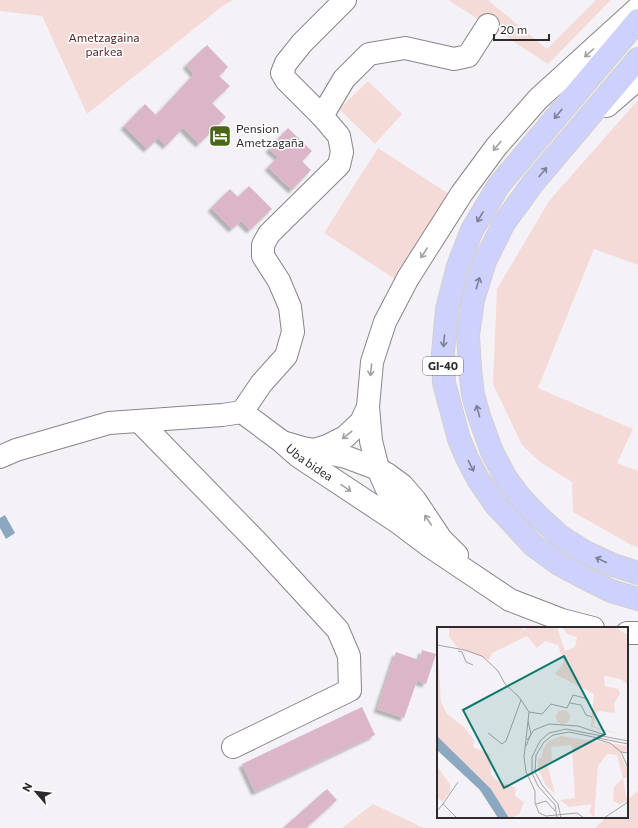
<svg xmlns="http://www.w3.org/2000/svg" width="638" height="828" viewBox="0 0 638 828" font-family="Commissioner,sans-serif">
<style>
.green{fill:#f5dbd8}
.water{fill:#8ca8c0}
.building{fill:#dbb6c7;filter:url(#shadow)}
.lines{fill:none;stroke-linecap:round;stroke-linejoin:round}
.minor-casing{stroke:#888589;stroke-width:24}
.major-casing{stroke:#d1d0d1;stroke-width:24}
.minor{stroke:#fff;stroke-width:22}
.major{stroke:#ced1fc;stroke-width:22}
.oneway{stroke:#a0a0a0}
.oneway2{stroke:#7e7e94}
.labels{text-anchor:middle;stroke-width:3;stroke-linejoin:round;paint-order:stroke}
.shield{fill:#fff;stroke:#6c6b6c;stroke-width:1}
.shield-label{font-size:11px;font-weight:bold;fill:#2d2b2d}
.park-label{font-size:12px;fill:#572322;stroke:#fff}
.poi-label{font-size:12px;fill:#2d2b2d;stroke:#fff;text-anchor:start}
.street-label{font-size:12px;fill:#2d2b2d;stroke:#fff}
.inset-road{fill:none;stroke:#a5a2a6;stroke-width:1}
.view{fill:#0f766e;fill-opacity:0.15;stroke:#0f766e;stroke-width:2}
.inset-edge{fill:none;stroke:#2d2b2d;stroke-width:2}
</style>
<defs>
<filter id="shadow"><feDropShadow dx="-3.5" dy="3.5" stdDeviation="1" flood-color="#0004"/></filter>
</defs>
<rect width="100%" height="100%" fill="#f5f2f7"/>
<g class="green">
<polygon points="0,0 233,0 224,5 87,114 42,16 0,11"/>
<polygon points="448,0 488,0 547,49 596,0 611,0 548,64 488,25"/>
<polygon points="368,81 402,114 375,144 339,109"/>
<polygon points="638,100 638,265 594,249 538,388 633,429 617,463 638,471 638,547 635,547 573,512 572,482 540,462 522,445 493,384 497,289 549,201"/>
<polygon points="378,148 449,194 395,279 324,233"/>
<polygon points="638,791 638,828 595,828 607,817 627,817 627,800"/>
<polygon points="373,804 424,828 342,828"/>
</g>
<polygon class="water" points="5,515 15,533 6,539 0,528 0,518"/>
<g class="building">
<polygon points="207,45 228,67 219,76 230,86 212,103 226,117 199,144 183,128 166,146 158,138 147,149 124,126 145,104 156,115 194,74 186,65"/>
<polygon points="288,128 312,151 302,161 311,170 292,190 268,167 278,157 269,149"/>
<polygon points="249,186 272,209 250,230 241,221 232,229 211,208 230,189 238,197"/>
<polygon points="422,650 436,654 426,684 417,681 404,718 377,709 396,652 419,660"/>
<polygon points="362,707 375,735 255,792 242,764"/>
<polygon points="327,789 337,800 306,828 283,828"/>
</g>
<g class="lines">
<g class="minor-casing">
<g id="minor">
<polyline points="607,106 638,79"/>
<polyline points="322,116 344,79 369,54 405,48 454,59 468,56 488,25"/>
<polyline points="242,412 261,384 286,356 293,332 290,307 279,281 263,256 263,245 269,234 339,165 342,152 339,136 322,116 286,80 282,73 286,63 302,43 345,0"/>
<polyline points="139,421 256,541 338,630 349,656 350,690 233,747"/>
<polyline points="286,443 303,448 314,450 346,457 378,469 387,474 402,485 415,500 441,539 457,555"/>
<polyline points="314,450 327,446 345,437 361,422 368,407"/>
<path id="s1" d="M0 457 16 450 109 423 222 415 242 412 281 441 298 456 396 521 428 545 510 600 562 620 593 628"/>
<polyline points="411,525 404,517 390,496 378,469 371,441 368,407 372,362 385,322 408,278 462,193 496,147 538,99 638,8"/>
<polyline points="627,633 638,633"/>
</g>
</g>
<g class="major-casing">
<g id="major">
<polyline points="638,20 499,185 472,230 458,266 447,309 443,353 444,383 459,439 467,458 478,479 495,504 533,545 559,564 581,576 611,591 638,599"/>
<polyline points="638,59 533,183 504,223 485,261 473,300 468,335 470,368 473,395 479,416 492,452 506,478 520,497 537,515 560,536 585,552 613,565 638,573"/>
</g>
</g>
<use href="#minor" class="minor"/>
<use href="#major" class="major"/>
</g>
<defs><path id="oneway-shaft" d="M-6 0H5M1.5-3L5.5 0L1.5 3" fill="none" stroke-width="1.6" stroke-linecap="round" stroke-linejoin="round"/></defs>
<g class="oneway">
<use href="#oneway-shaft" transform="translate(589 53) rotate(138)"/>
<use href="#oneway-shaft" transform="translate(497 146) rotate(130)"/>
<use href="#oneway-shaft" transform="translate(424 253) rotate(123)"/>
<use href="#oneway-shaft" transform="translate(371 370) rotate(96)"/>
<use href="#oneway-shaft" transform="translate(347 435) rotate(142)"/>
<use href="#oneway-shaft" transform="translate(346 488) rotate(34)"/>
<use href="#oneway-shaft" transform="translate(428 520) rotate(-124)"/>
</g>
<g class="oneway2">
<use href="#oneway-shaft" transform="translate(558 114) rotate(130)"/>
<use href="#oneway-shaft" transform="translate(543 172) rotate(-50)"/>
<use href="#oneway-shaft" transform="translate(480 217) rotate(121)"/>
<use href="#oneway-shaft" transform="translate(478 283) rotate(-73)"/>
<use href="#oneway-shaft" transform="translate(444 341) rotate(95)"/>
<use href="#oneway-shaft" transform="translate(478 411) rotate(-105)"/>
<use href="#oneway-shaft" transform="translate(471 466) rotate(63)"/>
<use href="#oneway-shaft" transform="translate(601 560) rotate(-155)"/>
</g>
<defs>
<g id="hotel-square" transform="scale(1.15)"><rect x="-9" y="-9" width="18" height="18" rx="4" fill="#4b6619" stroke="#fff"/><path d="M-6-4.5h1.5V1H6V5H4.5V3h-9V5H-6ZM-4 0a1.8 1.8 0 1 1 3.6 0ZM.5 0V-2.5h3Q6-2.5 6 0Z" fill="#fff"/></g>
</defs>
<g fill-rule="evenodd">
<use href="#hotel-square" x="220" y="136"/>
</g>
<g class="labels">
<rect class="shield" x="423" y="357" width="40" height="18" rx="3"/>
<g class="shield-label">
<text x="443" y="370">GI-40</text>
</g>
<g class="park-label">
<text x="104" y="42">Ametzagaina<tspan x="104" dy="14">parkea</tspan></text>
</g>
<g class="poi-label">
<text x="236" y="133">Pension<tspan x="236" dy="14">Ametzagaña</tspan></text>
</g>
<g class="street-label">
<text dy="4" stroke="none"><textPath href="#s1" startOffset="332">Uba bidea</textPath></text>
</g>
</g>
<g transform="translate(437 627)">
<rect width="191" height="191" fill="#f5f2f7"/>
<path d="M12 0H85L86 3 91 0H120L128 24 138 20 140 10 130 7 125 0H178L191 8V58L184 52 167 49 168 59 181 62 183 66 177 77 178 86 162 84 159 87 156 99 191 110 154 100 157 67 118 47 127 35 121 18 108 14 100 21 90 9 55 26 52 33 21 21 12 10ZM0 6 4 75 10 87 26 99 37 113 36 120 53 127 54 148 59 153 79 161 78 169 87 175 82 188 77 189 78 191H72L54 162 0 109ZM119 90a7 7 0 1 1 14 0a7 7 0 1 1-14 0ZM124 109 191 119V124L183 126 191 145V151H186L190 174 183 177 176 174 177 160 186 151 180 128 170 127 161 139 157 191 152 185 155 177 132 180 123 173 138 171 135 118 114 120 115 134 110 135 118 167 108 157 101 142V132L105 130 106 122 112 114ZM0 139 13 157V165L5 175 0 170Z" fill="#f5dbd8"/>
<path d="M0 109 54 162 72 191H61L43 163 0 123Z" fill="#8ca8c0"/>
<path class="inset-road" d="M0 18 28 23 45 29 61 44 68 57 82 70 92 85 87 130 89 145 98 164V176L102 186 109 189 140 186 147 191M21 24 25 25 29 35 36 38M133 76 144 78 149 88 155 90M92 85 105 87 114 77 130 81 136 68 151 72M51 106 65 117 69 114 84 73M159 112 173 116 184 125 191 126M90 113 97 103 112 97 141 99 168 108M89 119 94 107 91 94M184 125 191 141M6 177 21 155M99 177 109 174 118 184M0 184 6 177 20 191M120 191 118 178 101 159 95 146V130L103 114 112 106 129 102 191 114M124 191 121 177 105 158 98 145 99 128 107 115 116 108 132 105 191 117M167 191 191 175"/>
<path class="view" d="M127 29 168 107 67 161 26 83Z"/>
<rect width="191" height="191" class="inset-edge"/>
</g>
<g transform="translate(36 792) rotate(298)" stroke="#ffffff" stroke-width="3" paint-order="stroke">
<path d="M0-3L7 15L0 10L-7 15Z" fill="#2d2b2d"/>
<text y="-6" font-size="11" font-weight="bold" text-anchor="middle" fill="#2d2b2d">N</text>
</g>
<path d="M494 34v6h55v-6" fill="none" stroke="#2d2b2d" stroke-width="2"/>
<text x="500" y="34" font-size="12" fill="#2d2b2d" stroke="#ffffff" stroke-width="3" paint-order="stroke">20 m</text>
</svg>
